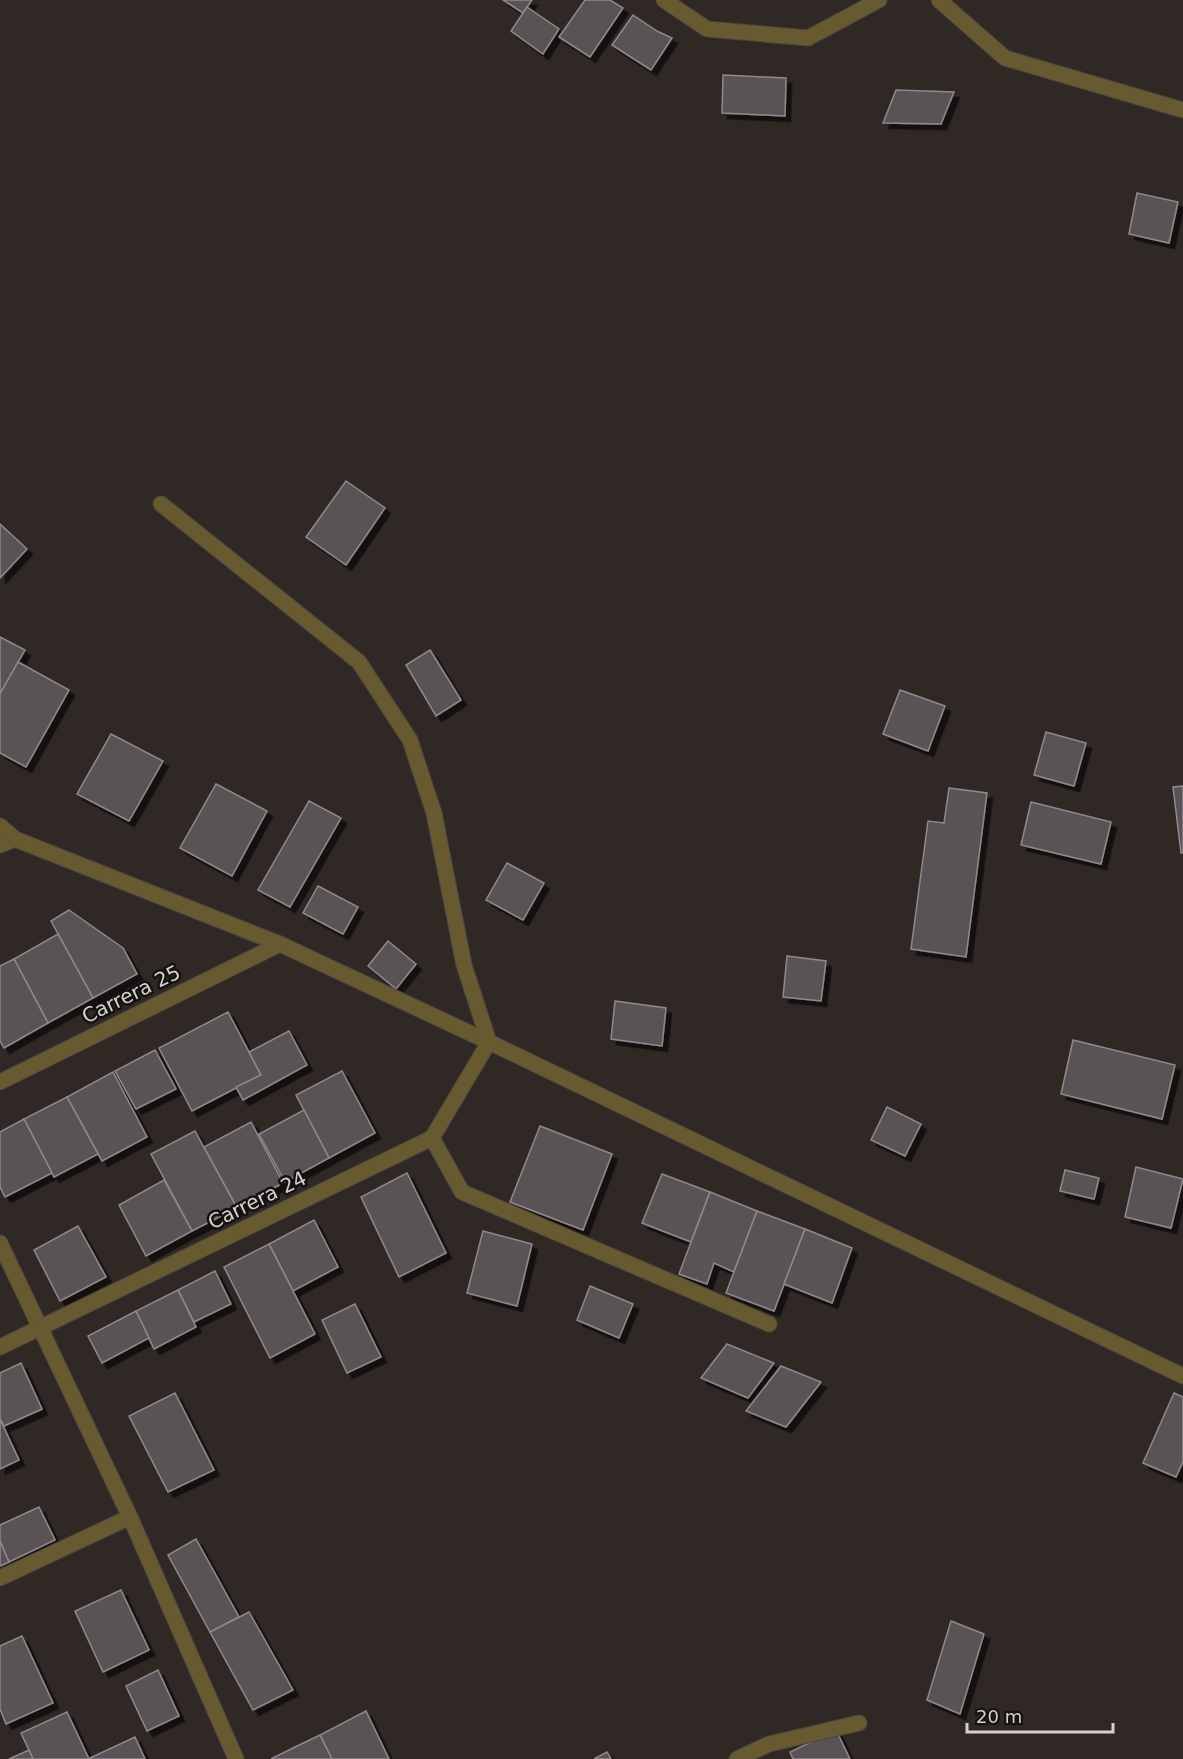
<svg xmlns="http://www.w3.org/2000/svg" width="1183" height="1759" viewBox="0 0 1183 1759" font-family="'DejaVu Sans',sans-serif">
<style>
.building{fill:#5a5357;stroke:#90888d;stroke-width:1.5;filter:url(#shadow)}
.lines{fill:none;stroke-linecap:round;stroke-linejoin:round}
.minor-casing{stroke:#4b4340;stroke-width:17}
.minor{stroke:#675a30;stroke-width:15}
.labels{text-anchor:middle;stroke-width:5;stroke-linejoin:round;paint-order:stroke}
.street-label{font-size:20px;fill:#d6d1cf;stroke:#151211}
</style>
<defs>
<filter id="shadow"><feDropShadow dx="5.5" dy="5.5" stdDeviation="0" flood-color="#0009"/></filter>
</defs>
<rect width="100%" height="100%" fill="#302825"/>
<g class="building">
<polygon points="503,0 532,0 523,13"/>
<polygon points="585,0 610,0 623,8 590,57 559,37"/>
<polygon points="527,7 559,29 543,54 511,31"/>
<polygon points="633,15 657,31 672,38 651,70 612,45"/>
<polygon points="723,75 786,78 785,116 722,113"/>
<polygon points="896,90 954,92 941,124 883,123"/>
<polygon points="1137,193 1178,202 1169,243 1129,234"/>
<polygon points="346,481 385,508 346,565 306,537"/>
<polygon points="0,524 27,549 0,578"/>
<polygon points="0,637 25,650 0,694"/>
<polygon points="430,650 461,700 436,716 406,665"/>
<polygon points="18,662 69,690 26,767 0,753 0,694"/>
<polygon points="900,690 945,706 928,751 883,734"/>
<polygon points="1046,732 1086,743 1074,786 1034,775"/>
<polygon points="111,734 163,761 129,821 77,794"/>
<polygon points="216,784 267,811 232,876 180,848"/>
<polygon points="1183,786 1183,853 1181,853 1173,787"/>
<polygon points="949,788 987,793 966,957 911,949 928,821 944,823"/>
<polygon points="309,801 341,818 290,907 258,890"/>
<polygon points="1031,802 1111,822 1101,864 1021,845"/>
<polygon points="507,863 544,883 523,920 486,900"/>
<polygon points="318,886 358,907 343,934 303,913"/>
<polygon points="69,910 123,948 137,974 93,998 51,921"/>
<polygon points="58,934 93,998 48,1023 14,959"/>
<polygon points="388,941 416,964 396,989 368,966"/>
<polygon points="787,956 826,961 821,1001 783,997"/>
<polygon points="14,959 48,1023 4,1048 0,1041 0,966"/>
<polygon points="615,1001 666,1008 662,1046 611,1039"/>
<polygon points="228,1012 261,1075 192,1111 159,1048"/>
<polygon points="289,1031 307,1065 243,1100 236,1087 261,1075 249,1052"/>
<polygon points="1073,1040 1175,1065 1162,1119 1061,1094"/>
<polygon points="155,1050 176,1089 136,1109 115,1071"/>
<polygon points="342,1071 375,1133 329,1158 296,1095"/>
<polygon points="113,1072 147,1137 102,1161 67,1097"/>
<polygon points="67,1097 98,1154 54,1177 24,1119"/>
<polygon points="887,1107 921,1124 905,1156 871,1140"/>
<polygon points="304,1110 329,1158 285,1182 259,1134"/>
<polygon points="24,1119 52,1173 5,1197 0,1187 0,1132"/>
<polygon points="251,1122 283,1183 237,1208 204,1147"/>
<polygon points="540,1126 612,1154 583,1230 510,1202"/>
<polygon points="195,1131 237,1208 192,1231 151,1154"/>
<polygon points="1136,1167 1183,1179 1171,1228 1125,1217"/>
<polygon points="1065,1170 1099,1178 1094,1199 1060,1191"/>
<polygon points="407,1173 446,1253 399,1277 361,1197"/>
<polygon points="662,1174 710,1192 691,1242 642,1223"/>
<polygon points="164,1180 192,1231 146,1256 119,1205"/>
<polygon points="710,1192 757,1211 734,1272 714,1263 707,1284 679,1274"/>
<polygon points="757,1211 805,1229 774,1311 726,1293"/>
<polygon points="314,1220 338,1267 293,1291 269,1244"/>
<polygon points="78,1226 106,1277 60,1301 34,1250"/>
<polygon points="805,1229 852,1248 832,1303 784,1284"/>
<polygon points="483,1231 532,1244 517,1306 467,1293"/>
<polygon points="269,1244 315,1334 270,1358 224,1267"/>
<polygon points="215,1271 231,1304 194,1322 178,1290"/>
<polygon points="590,1286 633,1304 619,1338 577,1320"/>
<polygon points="178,1290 196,1327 154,1349 136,1311"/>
<polygon points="355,1304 381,1357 347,1373 322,1320"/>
<polygon points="136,1311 149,1338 102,1363 88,1336"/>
<polygon points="727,1344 774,1363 748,1398 701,1378"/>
<polygon points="21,1363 42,1409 4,1426 0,1419 0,1373"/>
<polygon points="781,1366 821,1382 786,1427 746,1411"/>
<polygon points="175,1393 214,1470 168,1492 129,1416"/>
<polygon points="1174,1393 1183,1397 1183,1462 1176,1477 1143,1463"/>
<polygon points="0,1419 19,1460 0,1469"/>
<polygon points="39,1507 55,1540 9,1562 0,1541 0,1525"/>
<polygon points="196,1539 239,1617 210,1632 168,1555"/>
<polygon points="0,1541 9,1562 0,1566"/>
<polygon points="121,1590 149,1650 103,1672 75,1611"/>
<polygon points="249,1612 293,1690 253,1710 210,1632"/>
<polygon points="951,1621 984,1634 960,1714 927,1700"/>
<polygon points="22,1636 53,1703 6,1724 0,1709 0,1646"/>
<polygon points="158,1670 179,1716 147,1731 126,1686"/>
<polygon points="366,1711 389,1759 332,1759 320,1735"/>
<polygon points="67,1712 89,1759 33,1759 21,1733"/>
<polygon points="836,1730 850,1759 793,1759 790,1752"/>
<polygon points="320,1735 332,1759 271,1759 295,1747"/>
<polygon points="135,1737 145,1759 88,1759"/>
<polygon points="29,1750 33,1759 9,1759"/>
<polygon points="607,1752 611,1759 594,1759"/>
</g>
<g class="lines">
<g class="minor-casing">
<g id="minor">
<polyline points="664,0 707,29 808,38 879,0"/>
<polyline points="939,0 1005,58 1183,110"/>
<polyline points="0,826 15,839 280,944 489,1042 1183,1376"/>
<polyline points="0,845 15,839"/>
<polyline points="0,1082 280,944"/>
<polyline points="432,1138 462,1192 769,1324"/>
<polyline points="0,1243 130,1517 236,1759"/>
<polyline points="0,1347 432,1138 489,1042 464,965 434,813 410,740 359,662 161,504"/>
<polyline points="0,1578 130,1517"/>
<polyline points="737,1759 769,1744 859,1723"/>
</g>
</g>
<use href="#minor" class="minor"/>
</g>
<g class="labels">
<g class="street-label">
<text transform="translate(131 994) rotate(-26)" y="7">Carrera 25</text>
<text transform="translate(257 1200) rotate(-26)" y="7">Carrera 24</text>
</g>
</g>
<path d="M967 1723v9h146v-9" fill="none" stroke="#d6d1cf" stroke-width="3"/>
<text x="976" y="1723" font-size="18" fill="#d6d1cf" stroke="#151211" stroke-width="4.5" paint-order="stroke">20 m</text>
</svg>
